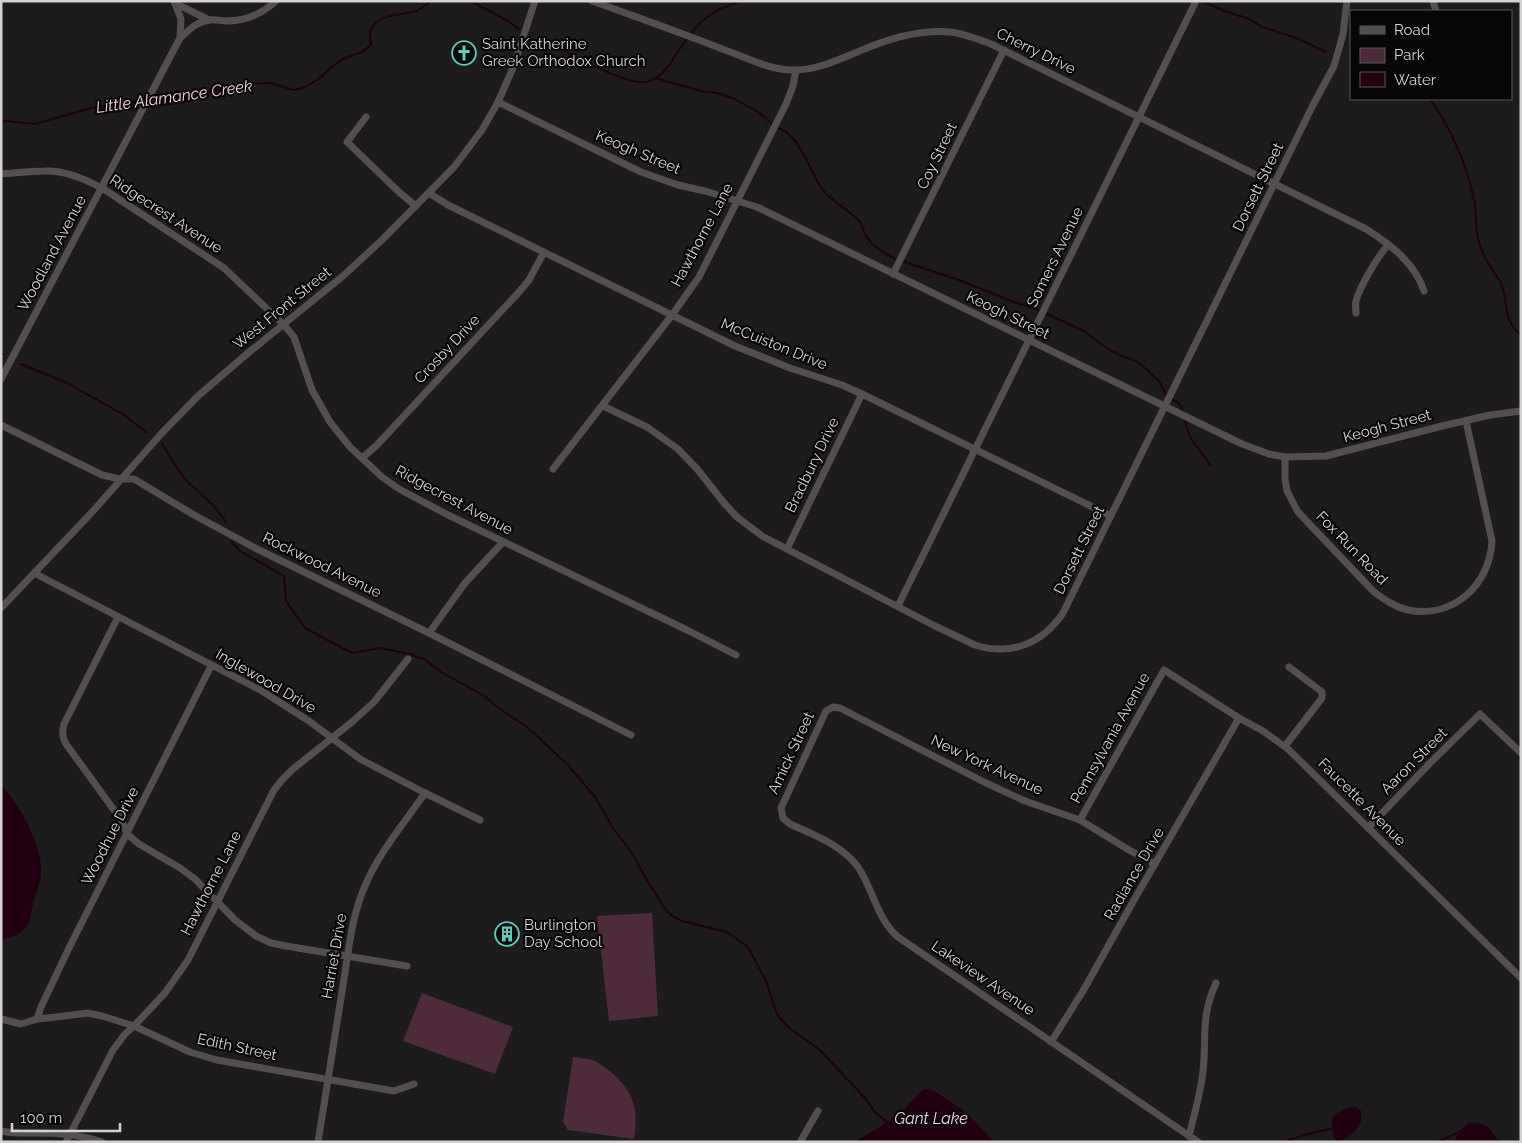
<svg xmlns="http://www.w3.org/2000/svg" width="1522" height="1143" viewBox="0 0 1522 1143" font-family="Raleway,sans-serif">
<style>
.green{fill:#4d2b3b}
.water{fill:#220012}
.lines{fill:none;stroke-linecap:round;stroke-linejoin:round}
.stream{stroke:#220012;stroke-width:2}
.minor{stroke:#534f51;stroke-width:7}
.labels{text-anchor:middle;stroke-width:4.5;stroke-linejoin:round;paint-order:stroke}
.poi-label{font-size:15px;fill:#d4d2d3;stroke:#080707;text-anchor:start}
.street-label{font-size:15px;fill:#d4d2d3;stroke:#080707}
.water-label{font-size:16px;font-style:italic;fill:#f6d1e0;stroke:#080707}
</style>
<rect width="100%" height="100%" fill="#1e1b1d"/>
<g class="green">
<polygon points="652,913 658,1016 609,1021 597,916"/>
<polygon points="422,993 513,1027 495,1074 403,1041"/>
<path d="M573 1057C579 1058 586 1058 592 1060 599 1063 606 1068 612 1073 634 1092 639 1111 634 1139L568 1130 563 1122Z"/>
</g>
<g class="water">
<path d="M1 785C19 803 44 848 41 874 40 885 36 894 33 904 31 910 31 916 29 922 24 934 12 937 1 940Z"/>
<path d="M924 1089 933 1090 964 1111 995 1142H854C872 1132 889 1122 904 1109 912 1103 916 1094 924 1089Z"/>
<path d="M1350 1107H1356L1361 1111C1364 1127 1352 1136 1338 1142 1331 1136 1332 1127 1332 1117L1344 1109Z"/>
<path d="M1469 1122C1483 1122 1490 1126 1496 1138L1505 1142H1455L1458 1132Z"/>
</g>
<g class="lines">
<g class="stream">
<polyline points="471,1 508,21 519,29"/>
<polyline points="1201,1 1225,11 1249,19 1262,27 1294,37 1326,52"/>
<path d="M690 34C708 13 716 10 741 1"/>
<path d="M543 39C563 50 624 85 646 82 651 81 656 78 660 75 670 67 679 49 687 38"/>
<polyline points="655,78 701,91 717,93 733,98 760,113 772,124"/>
<path d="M1430 99C1451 128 1467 165 1474 200 1477 213 1475 226 1478 238 1480 246 1484 257 1488 263 1493 271 1499 278 1502 286 1509 305 1502 319 1521 335"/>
<path d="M150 100 161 97 185 98 244 84 271 83 293 90 303 88 317 80 333 66 343 59 362 52 371 45C370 39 369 34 371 29 376 15 402 14 414 12 420 10 426 5 431 1"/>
<polyline points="1,122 6,121 35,124 91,108 145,100"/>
<path d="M776 127C801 135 809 171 823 190 833 203 848 209 858 220 862 224 863 230 865 234 873 248 884 253 898 260"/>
<polyline points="902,261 959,280 1011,301 1041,311"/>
<polyline points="1045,313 1086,332 1102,345 1113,352 1138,362 1159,381 1167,396"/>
<polyline points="1,354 3,354"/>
<polyline points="21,364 67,383 124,415 146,432"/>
<path d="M1170 399C1178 401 1181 404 1183 412"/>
<path d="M1185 419C1189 443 1198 446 1210 465"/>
<polyline points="162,444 184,478 214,506 226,522"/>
<polyline points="231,542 240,551 284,576 286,601 305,628 352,653 380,648 410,654 424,659 441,672 486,697 497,707 527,727 568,765 595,797 613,828 632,853 645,877 665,909 672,916 682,921 727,932 748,947 766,981 777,1014 788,1027 820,1050 866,1099 874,1111 889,1124"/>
<polyline points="1284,1142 1304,1135 1334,1128"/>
<polyline points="1437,1142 1457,1133 1459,1134"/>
</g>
<g class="minor">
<path d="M592 1C637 17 681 33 725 50 745 57 772 71 794 70 818 70 840 59 862 50 890 38 921 29 951 32 965 34 978 39 991 44L1366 229C1390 244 1415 263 1424 291"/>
<polyline points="1433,1 1436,11"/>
<polyline points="175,3 209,20"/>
<path d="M180 38C189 30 197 21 210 20 215 19 221 21 226 21 245 21 262 14 276 1"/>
<polyline points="498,102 641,172 678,185 705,191 757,207 1242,444 1269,454 1285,457 1326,456 1442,426 1490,415 1521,411"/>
<polyline points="366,117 347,142 400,193 416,206"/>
<path d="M1 174C16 173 31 171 45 171 65 170 85 179 102 188L224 268 284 325 294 337 312 390 330 422 350 447 382 477 399 489 448 515 687 630 736 655"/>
<polyline points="429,193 448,205 735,346 790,368 842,385 862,394 1111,516"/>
<polyline points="893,274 1004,50"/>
<path d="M1356 313C1356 309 1355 305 1356 301 1360 286 1378 256 1388 245"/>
<polyline points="1,379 180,38 181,19 174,1"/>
<path d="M603 406 647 427 678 449 698 470 724 503 737 517 762 536 935 626 975 645C1011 656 1042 644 1063 613L1313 105 1334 66 1338 52 1343 34 1347 1"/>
<polyline points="1,425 102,475 120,479 134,479 194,515 255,548 429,633 631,735"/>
<path d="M1285 457V479L1287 491 1298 512 1374 592C1385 600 1395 607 1408 610 1453 619 1490 585 1492 541L1466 421"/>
<polyline points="362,458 377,445 519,292 529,280 544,252"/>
<polyline points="553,469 672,315 699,277 786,104 793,86 796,70"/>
<polyline points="787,549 862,394"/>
<polyline points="34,573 262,691 309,721 360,759 425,793 480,820"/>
<polyline points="898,606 1196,1"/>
<polyline points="1,608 94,510 161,434 198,396 248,353 343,276 383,239 454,167 482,130 498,102 513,68 535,1"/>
<path d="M118 617 64 724C62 732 62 737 66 744L122 821 127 834 139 844 180 868 195 879 235 920 256 936 271 943 286 946 407 966"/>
<polyline points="429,633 465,583 503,542"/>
<polyline points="1285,746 1322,698 1322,692 1289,667"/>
<polyline points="1080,820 1164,670 1239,718 1263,731 1288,749 1521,978"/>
<polyline points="1368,828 1429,764 1480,714 1521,753"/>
<path d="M1155 864 1129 850 1080 820 1025 801 986 783 840 708 833 707 826 711 781 808 783 818 790 824C814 835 842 845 858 867 873 889 877 919 898 937L1198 1142"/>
<polyline points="1,1019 21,1024 37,1019 56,1017 88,1013 102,1016 134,1026 190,1052 217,1060 394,1091 414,1084"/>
<polyline points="37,1019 41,1007 70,946 211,666"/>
<polyline points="1051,1042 1083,991 1134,900 1239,718"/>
<path d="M1 1131C16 1134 29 1133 44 1133 63 1133 84 1136 102 1142"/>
<path d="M1189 1136C1194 1115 1201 1092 1203 1071 1207 1036 1200 1018 1216 983"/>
<polyline points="66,1142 113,1050 125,1034 134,1026 165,993 188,960 274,790 282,780 293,769 352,722 374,702 408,659"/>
<path d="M318 1142C327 1088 335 1033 344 979 349 948 352 915 365 886 378 854 405 822 425 793"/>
<polyline points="800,1142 818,1111"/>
</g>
</g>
<defs>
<g id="church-ring" transform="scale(1.25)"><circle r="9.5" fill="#080707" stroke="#5bcebb" stroke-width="1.5"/><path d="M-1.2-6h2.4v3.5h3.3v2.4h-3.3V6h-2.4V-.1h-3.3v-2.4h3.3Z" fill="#5bcebb"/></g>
<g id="building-ring" transform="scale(1.25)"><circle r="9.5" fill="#080707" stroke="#5bcebb" stroke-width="1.5"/><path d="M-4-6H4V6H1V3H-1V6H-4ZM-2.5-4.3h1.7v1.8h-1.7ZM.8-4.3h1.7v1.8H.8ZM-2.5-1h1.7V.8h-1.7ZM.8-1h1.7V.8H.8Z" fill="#5bcebb"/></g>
</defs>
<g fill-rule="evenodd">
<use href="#church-ring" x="464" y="53"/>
<use href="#building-ring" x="507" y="934"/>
</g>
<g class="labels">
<g class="poi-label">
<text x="482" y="49">Saint Katherine<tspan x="482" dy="17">Greek Orthodox Church</tspan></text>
<text x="524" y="930">Burlington<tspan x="524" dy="17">Day School</tspan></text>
</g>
<g class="street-label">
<text transform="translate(1036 51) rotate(26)" y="5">Cherry Drive</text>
<text transform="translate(638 152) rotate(23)" y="5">Keogh Street</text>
<text transform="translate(937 156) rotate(-64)" y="5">Coy Street</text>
<text transform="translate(1258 187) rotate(-64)" y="5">Dorsett Street</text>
<text transform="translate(166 214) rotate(33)" y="5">Ridgecrest Avenue</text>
<text transform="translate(702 235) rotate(-62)" y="5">Hawthorne Lane</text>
<text transform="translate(52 253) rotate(-62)" y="5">Woodland Avenue</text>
<text transform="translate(1055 257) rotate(-64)" y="5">Somers Avenue</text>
<text transform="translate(282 308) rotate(-39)" y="5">West Front Street</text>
<text transform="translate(1008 315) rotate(26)" y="5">Keogh Street</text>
<text transform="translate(774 344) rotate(22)" y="5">McCuiston Drive</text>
<text transform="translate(447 349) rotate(-47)" y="5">Crosby Drive</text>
<text transform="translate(1387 426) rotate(-15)" y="5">Keogh Street</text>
<text transform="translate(812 465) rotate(-64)" y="5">Bradbury Drive</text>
<text transform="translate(454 500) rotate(28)" y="5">Ridgecrest Avenue</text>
<text transform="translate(1352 548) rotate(46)" y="5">Fox Run Road</text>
<text transform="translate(1079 550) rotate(-64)" y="5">Dorsett Street</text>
<text transform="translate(322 565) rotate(26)" y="5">Rockwood Avenue</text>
<text transform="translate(266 681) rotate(30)" y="5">Inglewood Drive</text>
<text transform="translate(1110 738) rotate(-61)" y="5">Pennsylvania Avenue</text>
<text transform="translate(791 753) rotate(-65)" y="5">Amick Street</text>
<text transform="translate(1414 761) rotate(-45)" y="5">Aaron Street</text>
<text transform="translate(987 765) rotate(25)" y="5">New York Avenue</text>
<text transform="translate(1362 802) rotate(45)" y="5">Faucette Avenue</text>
<text transform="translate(110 836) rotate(-63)" y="5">Woodhue Drive</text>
<text transform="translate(1134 874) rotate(-60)" y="5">Radiance Drive</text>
<text transform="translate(211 883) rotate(-63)" y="5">Hawthorne Lane</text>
<text transform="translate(334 956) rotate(-80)" y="5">Harriet Drive</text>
<text transform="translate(983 978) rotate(34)" y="5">Lakeview Avenue</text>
<text transform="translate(237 1047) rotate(12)" y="5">Edith Street</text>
</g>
<g class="water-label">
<text transform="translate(174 96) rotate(-8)" y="6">Little Alamance Creek</text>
<text x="931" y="1124">Gant Lake</text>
</g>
</g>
<rect width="1522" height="1143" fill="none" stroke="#d4d2d3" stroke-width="5"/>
<rect x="1350" y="10" width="162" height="90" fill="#080707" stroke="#5a5859"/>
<rect x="1360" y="26" width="25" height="8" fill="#534f51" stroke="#5a5859"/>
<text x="1394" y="35" font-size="15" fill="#d4d2d3">Road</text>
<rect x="1360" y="48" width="25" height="15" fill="#4d2b3b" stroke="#5a5859"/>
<text x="1394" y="60" font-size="15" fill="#d4d2d3">Park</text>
<rect x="1360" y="72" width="25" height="15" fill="#220012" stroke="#5a5859"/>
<text x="1394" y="85" font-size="15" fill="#d4d2d3">Water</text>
<path d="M12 1123v8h108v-8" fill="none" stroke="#d4d2d3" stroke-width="2.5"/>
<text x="20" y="1123" font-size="15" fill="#d4d2d3" stroke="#080707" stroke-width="4" paint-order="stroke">100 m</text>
</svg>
